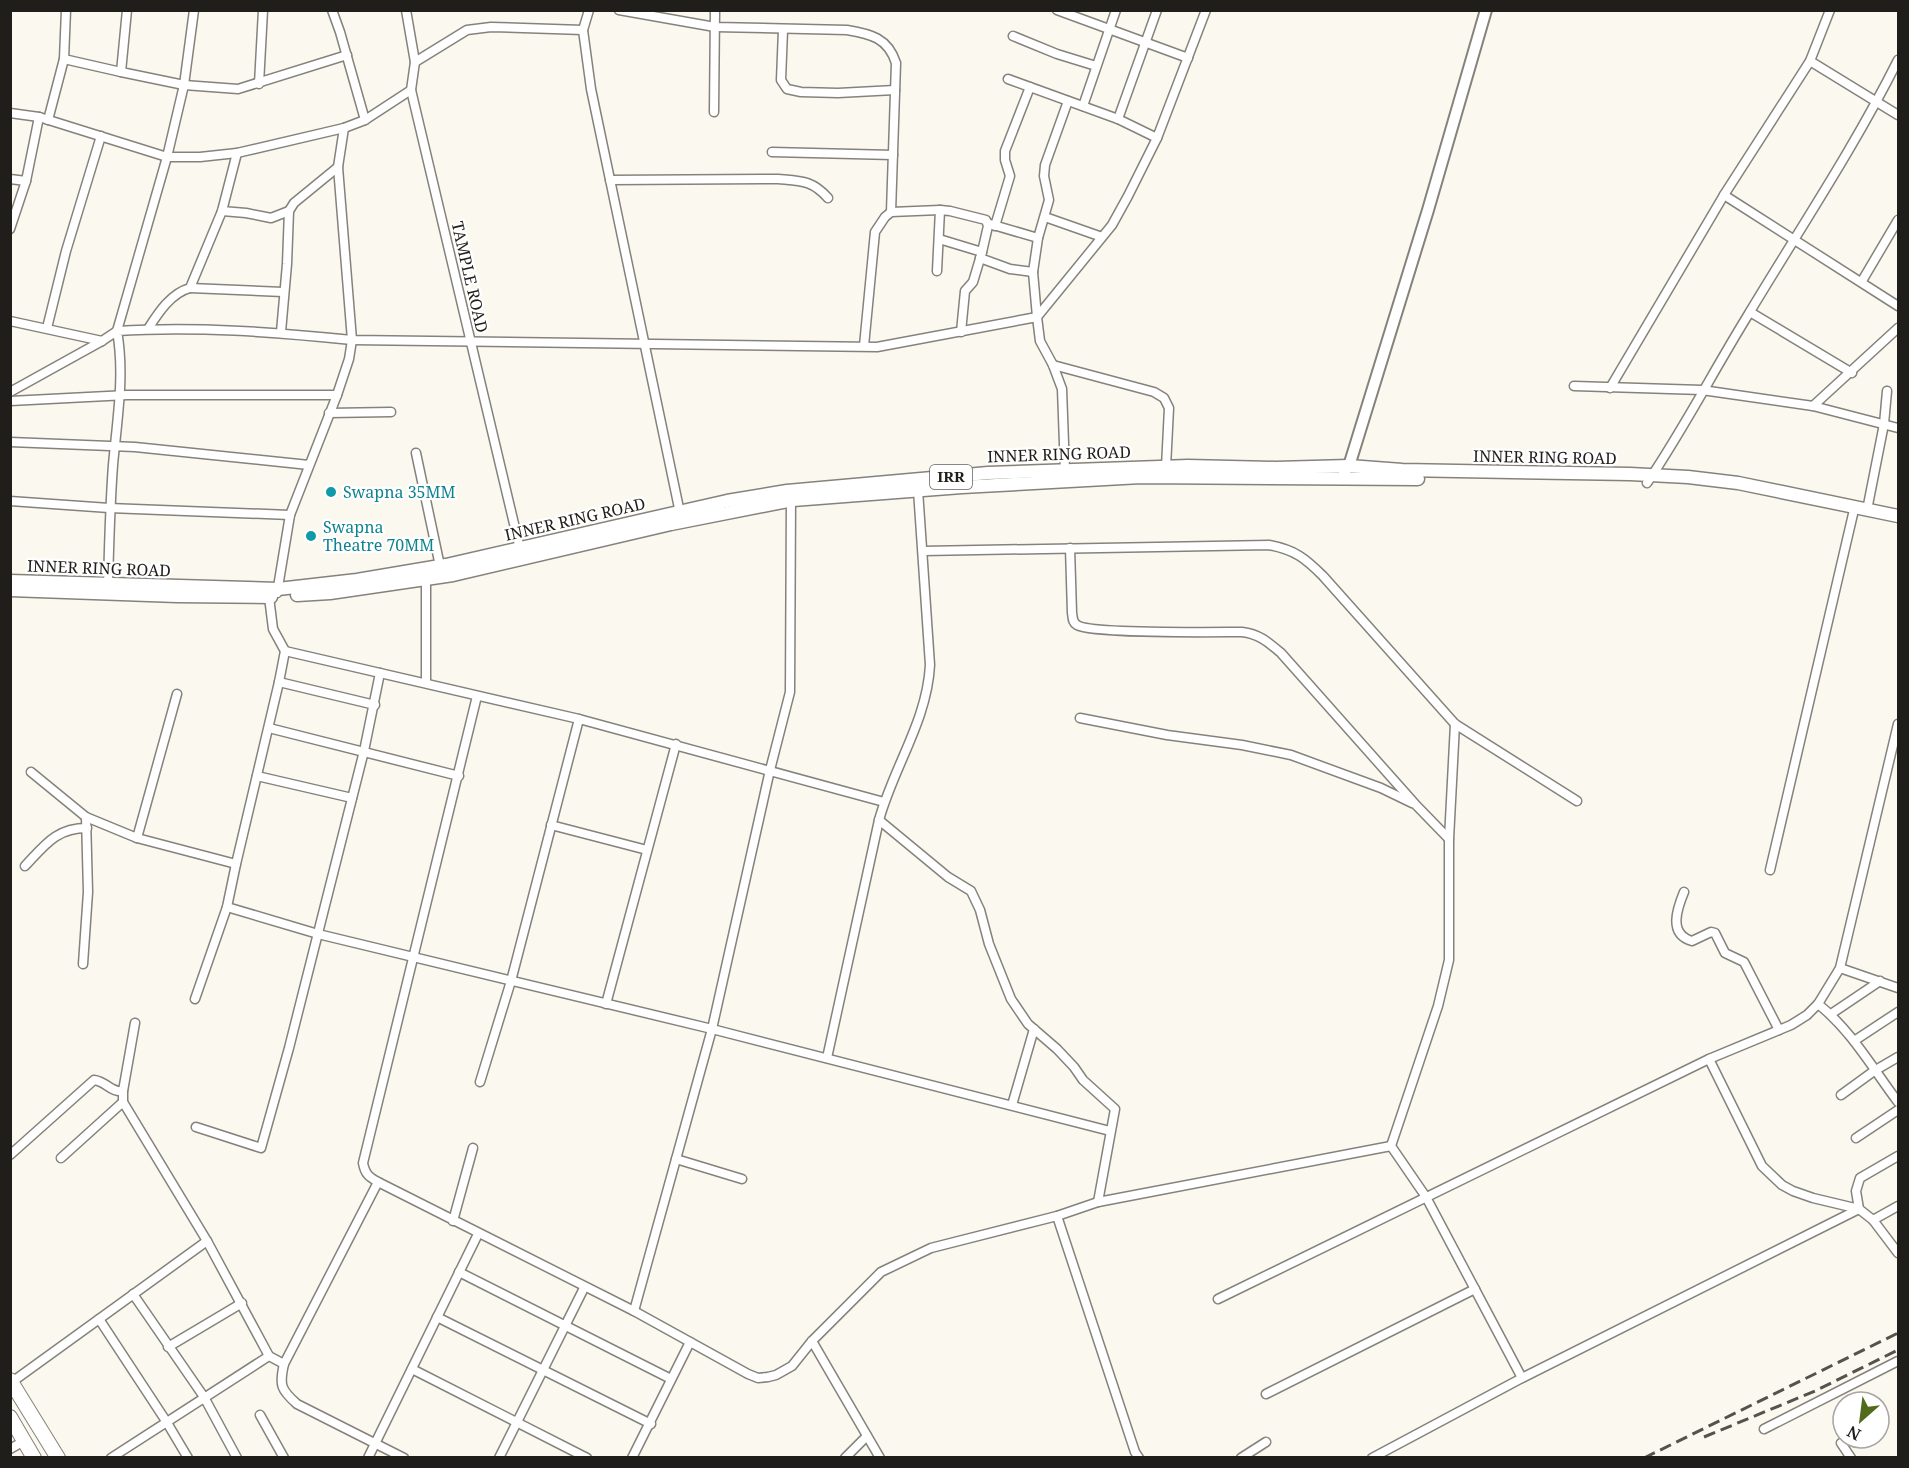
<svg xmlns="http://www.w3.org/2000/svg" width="1909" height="1468" viewBox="0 0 1909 1468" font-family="'Noto Serif',serif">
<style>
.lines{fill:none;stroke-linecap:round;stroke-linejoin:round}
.minor-casing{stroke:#86827b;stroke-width:11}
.tertiary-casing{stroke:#86827b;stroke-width:14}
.primary-casing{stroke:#86827b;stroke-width:15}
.trunk-casing{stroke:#86827b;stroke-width:16}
.minor{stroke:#fff;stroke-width:8}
.tertiary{stroke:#fff;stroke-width:10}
.primary{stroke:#fff;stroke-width:12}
.trunk{stroke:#fff;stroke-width:14}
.rail{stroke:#55524e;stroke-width:3;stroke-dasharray:12 6;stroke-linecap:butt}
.culture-dot{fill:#0f9aa8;stroke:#fff;stroke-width:2}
.labels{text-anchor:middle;stroke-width:4.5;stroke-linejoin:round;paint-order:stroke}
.shield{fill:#fff;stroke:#63625f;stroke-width:1.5}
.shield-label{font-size:15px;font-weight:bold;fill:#201e1b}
.street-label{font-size:16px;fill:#201e1b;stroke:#fff}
.culture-label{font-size:16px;fill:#0d838f;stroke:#fff;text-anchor:start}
</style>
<rect width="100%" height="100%" fill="#fbf8ef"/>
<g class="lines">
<g class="minor-casing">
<g id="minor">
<polyline points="127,10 121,72 184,85 238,89 347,55"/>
<polyline points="332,10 340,32 365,120"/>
<polyline points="406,10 415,62 411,90 520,549"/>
<polyline points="589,10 583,30 591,89 680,513"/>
<path d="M619 10 715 27 847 30C871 34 888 38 896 63L891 212"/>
<polyline points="1057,10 1188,58"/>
<polyline points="783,30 781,80 787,89 801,92 838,93 895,90"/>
<polyline points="1013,36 1057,54 1096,66"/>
<polyline points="64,59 121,72"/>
<polyline points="1810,61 1898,115"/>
<polyline points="415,62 467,30 491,27 583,30"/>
<polyline points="1008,79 1118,119 1157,138"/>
<polyline points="259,84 263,10"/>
<polyline points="1083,106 1116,10"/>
<polyline points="714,112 715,10"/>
<polyline points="10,113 39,117 167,157 200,157 237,153 344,128 365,120 411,90"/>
<polyline points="1118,119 1157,10"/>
<polyline points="48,120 64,59 66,10"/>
<polyline points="772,152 893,155"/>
<polyline points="10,179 26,181"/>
<path d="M610 180 778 179C801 181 812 180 828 198"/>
<polyline points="1724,195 1898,306"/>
<polyline points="222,211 246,213 271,218 289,211"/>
<polyline points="1045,217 1102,237"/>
<polyline points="990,224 1038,238"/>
<polyline points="995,226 1010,176 1005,160 1005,151 1030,87"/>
<polyline points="10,229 26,181 39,117"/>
<polyline points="939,239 982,252"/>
<polyline points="980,258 1010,269 1033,272"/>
<polyline points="937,271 940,210 950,211 986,220 988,226 982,252 973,282 965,291 961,332"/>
<polyline points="1862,281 1898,220"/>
<polyline points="190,288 283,292"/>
<polyline points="1750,312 1852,373"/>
<polyline points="10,321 102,341"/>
<polyline points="47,328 66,251 101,136"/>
<path d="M148 329C158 313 171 293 190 288L222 211 237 153"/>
<polyline points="281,332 287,264 289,211 294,203 338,167"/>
<polyline points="864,346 875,232 885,217 891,212 940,210"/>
<polyline points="1053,365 1154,392 1164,398 1169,408 1166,467"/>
<polyline points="1574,386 1702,390 1813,406 1898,428"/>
<polyline points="1610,388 1724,195 1810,61 1830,10"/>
<polyline points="10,392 102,341 117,331 167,157 184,85 194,10"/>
<polyline points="10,401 127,395 337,395"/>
<polyline points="1813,406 1898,328"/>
<polyline points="329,413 391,412"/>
<polyline points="10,442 135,447 309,465"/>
<polyline points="416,453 440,566"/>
<polyline points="1065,471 1062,389 1053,365 1040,341 1037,317 1112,225 1128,196 1157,138 1206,10"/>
<path d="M1647 483C1683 430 1714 370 1748 315 1799 230 1854 148 1898 60"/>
<polyline points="10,501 109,508 290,515"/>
<polyline points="1867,510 1884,424 1887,391"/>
<path d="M1070 548 1072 613C1073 618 1072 622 1077 625 1090 634 1218 632 1242 632 1259 634 1268 642 1281 653L1415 804 1449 839"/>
<path d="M923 551 1269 545C1295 550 1305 558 1323 576L1455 724 1577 801"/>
<path d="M108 585C109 545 110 505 113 465 117 420 125 375 117 331 195 326 274 332 352 340L877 347 1037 317 1033 272 1038 238 1049 200 1044 176 1045 165 1068 101"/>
<polyline points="277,593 290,515 337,395 349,359 352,340 338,167 344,128"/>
<polyline points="285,651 579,719 884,802"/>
<polyline points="279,682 375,705"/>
<polyline points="426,682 426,580"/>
<path d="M477 696 363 1163C365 1174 369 1177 378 1182L634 1311 748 1374 758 1378 768 1377 776 1375 792 1366 812 1341 881 1272 931 1248 1057 1216 1098 1202 1391 1146"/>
<polyline points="1080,718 1167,735 1242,745 1291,755 1381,788 1412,803"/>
<polyline points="1455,724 1449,839 1449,960 1438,1006 1391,1146 1426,1197 1522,1378"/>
<polyline points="269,728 459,776"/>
<polyline points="31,772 86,817 137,838 236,864"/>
<polyline points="257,776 352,798"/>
<polyline points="879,820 948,877 971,891 980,910 989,944 1011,999 1028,1024 1057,1049 1074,1067 1083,1080 1115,1109 1098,1202"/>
<polyline points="551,825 647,850"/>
<polyline points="137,838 177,694"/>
<path d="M25 866C45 845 56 828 87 828"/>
<polyline points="1770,870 1853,514"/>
<path d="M1684 892C1677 909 1668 934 1692 941L1711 932 1715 933 1725 953 1744 962 1779 1030"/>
<polyline points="227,907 318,934 712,1029 1110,1131"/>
<polyline points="83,964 88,892 86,817"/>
<polyline points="1840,968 1898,988"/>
<polyline points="195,999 227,907 236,864 279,682 285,651 273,629 269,597"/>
<polyline points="606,1004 676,744"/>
<path d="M1818 1004C1851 1030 1873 1069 1898 1102"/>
<polyline points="1831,1014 1880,981"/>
<polyline points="135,1023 123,1091 123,1102 207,1241 269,1356 284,1364"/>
<polyline points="1854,1041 1898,1012"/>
<path d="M827 1058 879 820C894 766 927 721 930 665L918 490"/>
<polyline points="1709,1059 1762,1166 1782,1185 1793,1191 1813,1198 1859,1209 1873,1220 1898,1253"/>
<polyline points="480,1082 511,981 579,719"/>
<polyline points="1841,1095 1874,1071 1898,1057"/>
<polyline points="1012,1105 1034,1029"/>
<polyline points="196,1127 261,1148 289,1048 364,751 380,673"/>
<polyline points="1856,1138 1898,1110"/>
<path d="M10 1155 94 1080C106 1081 111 1093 123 1091"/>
<polyline points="61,1158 123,1102"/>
<polyline points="676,1159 742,1179"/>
<path d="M378 1182 284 1364C279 1385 281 1390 297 1404L404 1458"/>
<polyline points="1057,1216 1135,1452 1139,1458"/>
<polyline points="1873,1220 1898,1206"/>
<polyline points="453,1221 473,1148"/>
<polyline points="459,1272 671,1379"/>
<polyline points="133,1294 204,1397 237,1458"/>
<polyline points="1218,1299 1709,1059 1791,1025 1807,1015 1818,1004 1840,968 1898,724"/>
<polyline points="634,1311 712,1029 770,770 790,692 791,498"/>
<polyline points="437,1317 651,1424"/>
<polyline points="99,1319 166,1421 188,1458"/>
<polyline points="812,1341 880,1458"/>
<polyline points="168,1347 242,1303"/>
<polyline points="412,1369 587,1458"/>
<polyline points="12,1382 207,1241"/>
<polyline points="1266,1394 1475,1289"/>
<polyline points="260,1415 284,1458"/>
<polyline points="1764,1429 1898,1361"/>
<polyline points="1841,1443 1851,1458"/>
<polyline points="10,1449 24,1441"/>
<polyline points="111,1458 269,1356"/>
<polyline points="368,1458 478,1234"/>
<polyline points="499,1458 584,1288"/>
<polyline points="632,1458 690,1342"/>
<polyline points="845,1458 867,1436"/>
<polyline points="1241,1458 1266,1442"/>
<polyline points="1372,1458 1522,1378 1859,1209 1856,1191 1860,1178 1898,1156"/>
</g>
</g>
<g class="tertiary-casing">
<polyline id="tertiary" points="1344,472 1349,466 1428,210 1486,10"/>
</g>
<g class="primary-casing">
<g id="primary">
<polyline points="10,581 278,589 357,580 446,565 727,501 787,491 988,473 1188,466 1276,468 1349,466 1402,470 1630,474 1688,477 1738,483 1898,516"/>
<polyline points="10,590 177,596 271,597"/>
<polyline points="297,595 330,593 453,575 671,524 793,500 962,487 1141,477 1418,479"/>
</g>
</g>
<g class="trunk-casing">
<g id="trunk">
<polyline points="10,1380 58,1458"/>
<polyline points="10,1417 34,1458"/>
</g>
</g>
<use href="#minor" class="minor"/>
<use href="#tertiary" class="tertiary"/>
<use href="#primary" class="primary"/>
<use href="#trunk" class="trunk"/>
<g class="rail">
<polyline points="1704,1437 1815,1391 1898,1350"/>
<polyline points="1644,1458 1898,1333"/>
</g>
</g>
<g class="culture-dot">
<circle cx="331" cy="492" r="6"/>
<circle cx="311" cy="536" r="6"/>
</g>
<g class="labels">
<rect class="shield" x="930" y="465" width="42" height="24" rx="4.5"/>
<g class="shield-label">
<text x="951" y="482">IRR</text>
</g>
<g class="street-label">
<text transform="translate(470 277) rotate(77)" y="6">TAMPLE ROAD</text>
<text transform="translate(1059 454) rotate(-2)" y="6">INNER RING ROAD</text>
<text transform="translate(1545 457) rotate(1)" y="6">INNER RING ROAD</text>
<text transform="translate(575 519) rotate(-13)" y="6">INNER RING ROAD</text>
<text transform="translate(99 568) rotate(2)" y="6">INNER RING ROAD</text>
</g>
<g class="culture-label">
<text x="343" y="498">Swapna 35MM</text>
<text x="323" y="533">Swapna<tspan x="323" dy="18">Theatre 70MM</tspan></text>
</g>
</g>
<rect width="1909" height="1468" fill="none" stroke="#201e1b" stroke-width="24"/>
<g transform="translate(1861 1420) rotate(208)"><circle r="28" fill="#ffffff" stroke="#a6a5a4" stroke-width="1.5"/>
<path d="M0-4.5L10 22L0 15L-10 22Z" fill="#516a1b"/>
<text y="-9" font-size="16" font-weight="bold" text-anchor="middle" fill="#201e1b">N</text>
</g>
</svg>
